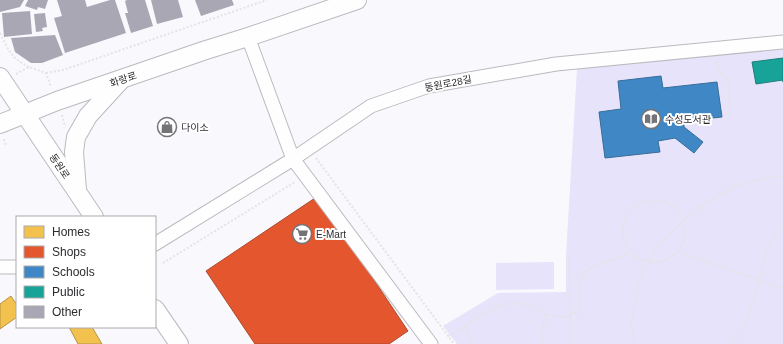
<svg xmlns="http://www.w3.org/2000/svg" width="783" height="344" viewBox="0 0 783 344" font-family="Helvetica,'Noto Sans KR',sans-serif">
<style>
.green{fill:#e7e3fb}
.homes{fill:#f2c14e;stroke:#b79445}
.shops{fill:#e4572e;stroke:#ad4a2e}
.schools{fill:#3f88c5;stroke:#396c98}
.public{fill:#17a398;stroke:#1d7f78}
.building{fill:#aaa7b4}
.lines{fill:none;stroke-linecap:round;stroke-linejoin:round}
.minor-casing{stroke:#bbbabe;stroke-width:15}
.secondary-casing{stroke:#bbbabe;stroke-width:20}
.path{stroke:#e4e4e4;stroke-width:2;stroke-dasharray:2 2;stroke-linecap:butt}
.minor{stroke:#fefeff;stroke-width:13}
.secondary{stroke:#fefeff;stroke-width:18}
.labels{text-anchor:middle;stroke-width:4;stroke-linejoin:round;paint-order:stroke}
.street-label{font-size:10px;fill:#2c2b2f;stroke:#fff}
.poi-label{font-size:10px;fill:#2c2b2f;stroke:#fff;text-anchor:start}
</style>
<rect width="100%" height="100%" fill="#f9f8fd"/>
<g class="green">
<polygon points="783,46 783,344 457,344 443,326 498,293 566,292 566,256 577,69"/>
<polygon points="554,262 554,289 496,290 496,263"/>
</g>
<g class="homes">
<polygon points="11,296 17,305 17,317 0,329 0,304"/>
<polygon points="69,327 92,327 102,344 78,344"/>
</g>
<polygon class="shops" points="318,196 408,331 389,344 255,344 206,271"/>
<polygon class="schools" points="661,76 663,88 717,82 722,117 684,121 684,127 703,142 694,153 675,138 658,141 660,152 605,158 599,112 621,109 618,81"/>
<polygon class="public" points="783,58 783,82 783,80 756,84 752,62"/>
<g class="building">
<polygon points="0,0 24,0 20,7 0,12"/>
<polygon points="28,0 48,0 45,9 38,7 37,10 25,6"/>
<polygon points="57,0 85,0 87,7 110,0 115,0 126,33 65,53 54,18 62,16"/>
<polygon points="127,0 145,0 153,26 131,33 125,13 128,13 125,1"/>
<polygon points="151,0 178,0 183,17 157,24"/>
<polygon points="195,0 232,0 234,5 201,16"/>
<polygon points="30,11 32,34 4,37 2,13"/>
<polygon points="45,13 47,27 42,28 43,31 36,32 34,14"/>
<polygon points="55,35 63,55 42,63 31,63 15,52 11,38"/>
</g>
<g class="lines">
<g class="minor-casing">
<g id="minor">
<polyline points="248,37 293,159 431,344"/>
<polyline points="155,244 293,159 371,106 429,86 556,64 783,42"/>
<polyline points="0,267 17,267"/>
</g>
</g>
<g class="secondary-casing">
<g id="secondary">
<polyline points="0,77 94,217"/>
<polyline points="0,124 57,101 206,50 248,37 357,0"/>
<polyline points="77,190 74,152 76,137 88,116 121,80"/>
<polyline points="155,309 179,344"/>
</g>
</g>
<g class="path">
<path d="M0 33C9 51 10 57 29 67"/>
<polyline points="717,61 719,72 726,75 728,81 730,120"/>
<polyline points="46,73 63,70 267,0"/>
<polyline points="16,74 29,67 46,73 51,87"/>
<polyline points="62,115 65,127"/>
<polyline points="4,139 6,146"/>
<polyline points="316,158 454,344"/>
<circle cx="654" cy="231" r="31"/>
<polyline points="678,251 783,289"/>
<polyline points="569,258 570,317"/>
<polyline points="163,263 295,182"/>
<polyline points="570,313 581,313 580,279 585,272 596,265 610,261 631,252"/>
<polyline points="465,327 470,340 473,344"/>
<polyline points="448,336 463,328 476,318 500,305 514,303 524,304 536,308 545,314 557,317 570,317 570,344"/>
<polyline points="542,344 541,333 547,315"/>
<polyline points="634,344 631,323 636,297 642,274 648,262 659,245 680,223 707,202 738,185 764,178 783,176"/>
<polyline points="732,344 745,326 751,306 757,289 762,266 771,242 779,227 783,223"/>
</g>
<use href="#minor" class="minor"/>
<use href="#secondary" class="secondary"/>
</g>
<defs>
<g id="library-ring" transform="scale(1)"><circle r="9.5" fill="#fff" stroke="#747377" stroke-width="1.5"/><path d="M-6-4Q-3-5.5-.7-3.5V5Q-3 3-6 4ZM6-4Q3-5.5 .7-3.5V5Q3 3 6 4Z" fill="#747377"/></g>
<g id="shop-ring" transform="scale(1)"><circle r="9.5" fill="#fff" stroke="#747377" stroke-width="1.5"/><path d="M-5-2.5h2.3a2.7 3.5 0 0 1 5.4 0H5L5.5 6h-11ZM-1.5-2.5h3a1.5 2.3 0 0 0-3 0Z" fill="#747377"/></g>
<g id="supermarket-ring" transform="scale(1)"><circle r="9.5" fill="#fff" stroke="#747377" stroke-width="1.5"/><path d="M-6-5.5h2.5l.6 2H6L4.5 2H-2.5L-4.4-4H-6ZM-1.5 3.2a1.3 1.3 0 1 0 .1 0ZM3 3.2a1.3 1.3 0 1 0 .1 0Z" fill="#747377"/></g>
</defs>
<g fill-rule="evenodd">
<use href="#library-ring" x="651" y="119"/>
<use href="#shop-ring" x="167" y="127"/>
<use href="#supermarket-ring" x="302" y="234"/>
</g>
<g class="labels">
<g class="street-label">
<text transform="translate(123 79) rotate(-19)" y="4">화랑로</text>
<text transform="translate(448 83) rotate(-11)" y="4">동원로28길</text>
<text transform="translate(60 166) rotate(56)" y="4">동원로</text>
</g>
<g class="poi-label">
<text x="665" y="123">수성도서관</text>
<text x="181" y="131">다이소</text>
<text x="316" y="238">E-Mart</text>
</g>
</g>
<rect x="16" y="216" width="140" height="112" fill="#ffffff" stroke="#abaaac"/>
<rect x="24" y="226" width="20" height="12" fill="#f2c14e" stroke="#abaaac"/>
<text x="52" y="236" font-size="12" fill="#2c2b2f">Homes</text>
<rect x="24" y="246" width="20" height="12" fill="#e4572e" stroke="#abaaac"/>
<text x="52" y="256" font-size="12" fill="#2c2b2f">Shops</text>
<rect x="24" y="266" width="20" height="12" fill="#3f88c5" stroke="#abaaac"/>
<text x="52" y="276" font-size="12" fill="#2c2b2f">Schools</text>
<rect x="24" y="286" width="20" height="12" fill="#17a398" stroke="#abaaac"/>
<text x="52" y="296" font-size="12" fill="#2c2b2f">Public</text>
<rect x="24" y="306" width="20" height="12" fill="#aaa7b4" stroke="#abaaac"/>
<text x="52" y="316" font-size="12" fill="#2c2b2f">Other</text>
</svg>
